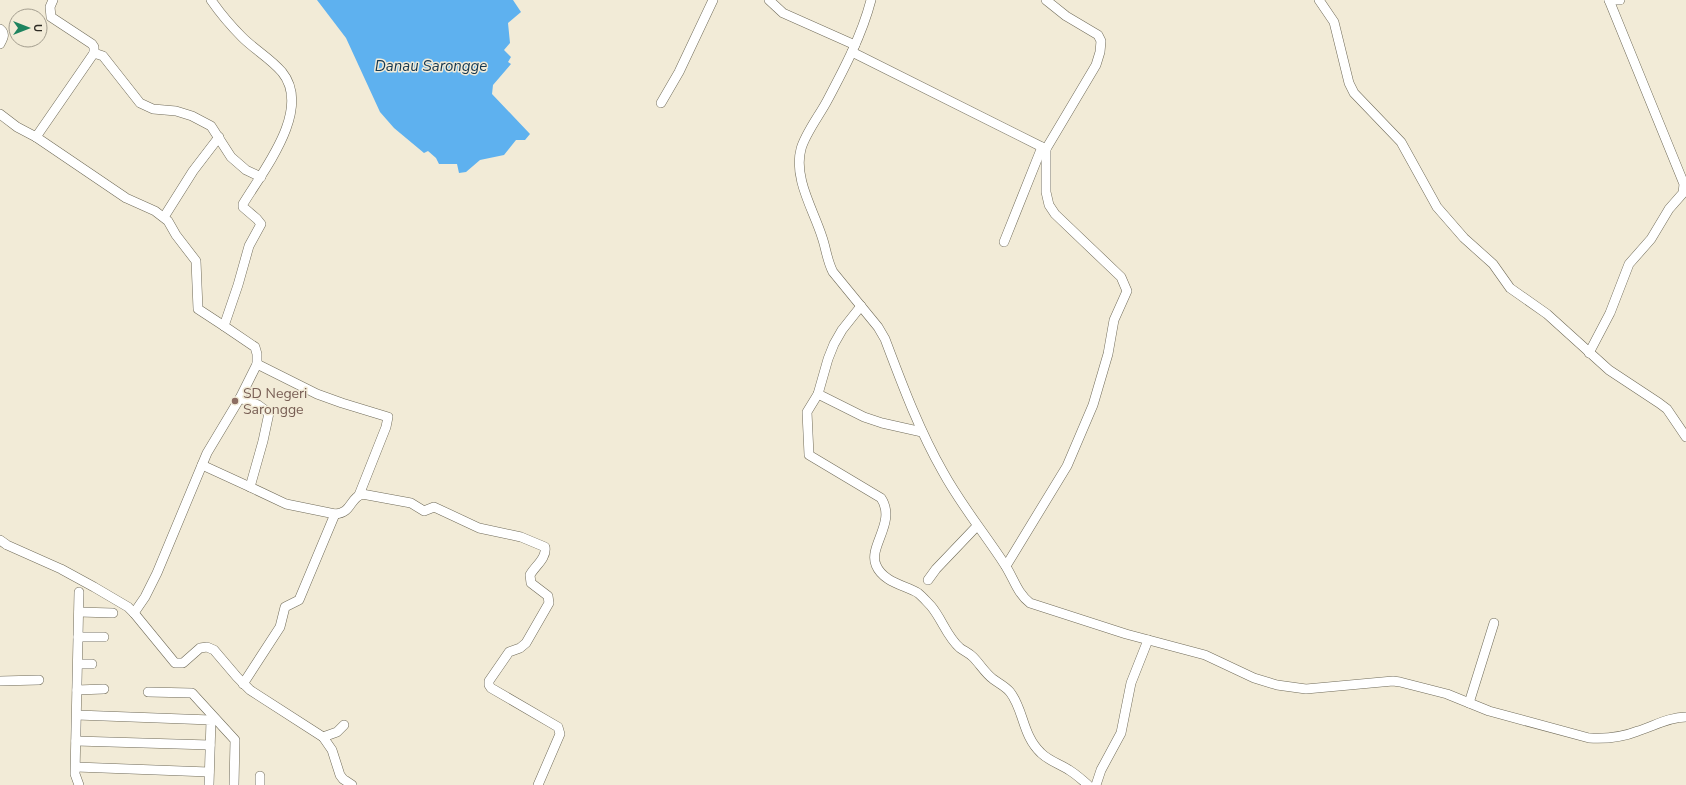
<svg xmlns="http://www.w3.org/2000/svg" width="1686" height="785" viewBox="0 0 1686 785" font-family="'Nunito Sans',sans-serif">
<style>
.water{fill:#5eb1ef}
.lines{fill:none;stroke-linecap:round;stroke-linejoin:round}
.minor-casing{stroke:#706b59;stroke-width:10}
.minor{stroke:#fff;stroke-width:9}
.education-dot{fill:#8d6e63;stroke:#f2ebd7;stroke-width:1.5}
.labels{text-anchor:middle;stroke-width:3;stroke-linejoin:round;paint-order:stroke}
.education-label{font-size:14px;fill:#785e54;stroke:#f2ebd7;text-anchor:start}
.water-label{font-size:15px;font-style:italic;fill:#143750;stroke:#f2ebd7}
</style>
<rect width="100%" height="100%" fill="#f2ebd7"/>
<polygon class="water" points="317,0 513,0 521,12 508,23 510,43 504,50 511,57 508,62 511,64 493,85 492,94 530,134 525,140 516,140 504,155 480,160 466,172 459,173 457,164 439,164 436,158 428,151 424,153 394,128 380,112 346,38"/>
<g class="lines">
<g class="minor-casing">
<g id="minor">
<polyline points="53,0 50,7 51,17 92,44 94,47 94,53"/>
<polyline points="769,0 783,13 855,45"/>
<path d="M871 0C862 35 844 69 827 101 819 116 805 134 801 149 793 178 814 211 822 237 826 248 827 261 833 272L878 327 885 339C902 384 919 430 943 472 961 505 985 534 1005 565 1014 579 1017 593 1030 603L1126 634 1205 655 1254 678 1277 685 1306 689 1393 681 1400 682 1447 694 1489 711 1589 738C1605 739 1623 737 1638 731 1654 726 1669 717 1686 717"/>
<polyline points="1319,0 1334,22 1349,83 1354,93 1401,142 1437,207 1464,238 1493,264 1510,288 1547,314 1609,370 1659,403 1667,409 1686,437"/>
<polyline points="1609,0 1620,0"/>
<path d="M0 29C6 34 3 38 0 44"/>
<polyline points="852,52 1046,149"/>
<polyline points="661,103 679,72 713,0"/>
<polyline points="0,114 17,127 36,137 94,53 103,56 140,103 153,109 176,111 192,116 211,126 231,157 246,170 261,177"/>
<polyline points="36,137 126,198 155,211 168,221 176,235 196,261 198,309 224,326"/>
<polyline points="164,217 193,171 219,137"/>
<polyline points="1004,242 1042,147"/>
<path d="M861 306 842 330 834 344 828 359 818 394 807 412 809 455 881 498C897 522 868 546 876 565 883 582 904 585 918 593 922 596 927 602 931 606 942 619 947 637 960 648 964 651 969 653 973 657 980 664 985 673 993 679 998 683 1005 686 1010 692 1024 710 1022 735 1041 753 1049 761 1060 764 1069 770 1076 774 1082 780 1088 785"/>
<polyline points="1589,353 1610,313 1629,264 1651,239 1669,209 1683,193 1684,184 1609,0"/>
<polyline points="257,364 317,394 342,403 388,417 386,427 359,495"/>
<polyline points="818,394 864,417 882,423 922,432"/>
<path d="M240 398 258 405 269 413 263 441 250 487 286 504 335 514C352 513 349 499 362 494L411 503 424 511 434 507 479 528 521 537 545 547C547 558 535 566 530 575L531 583 548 596 549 603 526 643 520 648 509 652 489 681V685L491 688 558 727 560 734 538 785"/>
<polyline points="202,465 250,487"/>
<polyline points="0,540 7,545 61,569 94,587 128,607 134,613 175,663 183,663 200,648 207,647 214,650 237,677 250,690 323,737 332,750 340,775 343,779 352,785"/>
<polyline points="1006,566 1067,466 1093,405 1108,354 1114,320 1127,291 1121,277 1055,214 1049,205 1046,192 1046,149 1096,65 1100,52 1101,41 1098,35 1066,16 1046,0"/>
<polyline points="928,580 936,569 977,526"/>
<polyline points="79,612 113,613"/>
<path d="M134 613 145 597 157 573 207 453 240 398 257 364V354L255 347 224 326 238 285 249 246 261 224 257 219 243 207V204C262 172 313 110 282 72 270 58 255 50 242 37 231 26 220 13 211 0"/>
<polyline points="78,637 104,637"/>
<polyline points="78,664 92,664"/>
<polyline points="0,681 39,680"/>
<polyline points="243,684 280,627 285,607 299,600 335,514"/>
<polyline points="77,690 104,689"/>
<polyline points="148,692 192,693 235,740 234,785"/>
<polyline points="1469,703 1494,623"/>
<polyline points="77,715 211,720 209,785"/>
<polyline points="323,737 337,732 344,725"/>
<polyline points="76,741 210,745"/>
<polyline points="76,767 209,772"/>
<polyline points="79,785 75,774 79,592"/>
<polyline points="260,785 260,776"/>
<polyline points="1096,785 1101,770 1121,733 1131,683 1148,640"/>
</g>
</g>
<use href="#minor" class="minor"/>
</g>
<circle class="education-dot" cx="235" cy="401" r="4"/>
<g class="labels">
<g class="education-label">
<text x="243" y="398">SD Negeri<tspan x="243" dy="16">Sarongge</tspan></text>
</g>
<g class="water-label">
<text x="431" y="71">Danau Sarongge</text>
</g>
</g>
<g transform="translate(28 28) rotate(90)"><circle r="19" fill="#f2ebd7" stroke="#a49e8f"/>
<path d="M0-3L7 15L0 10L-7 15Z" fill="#1e845f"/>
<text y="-6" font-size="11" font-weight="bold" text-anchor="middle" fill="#2e2b24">U</text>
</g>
</svg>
